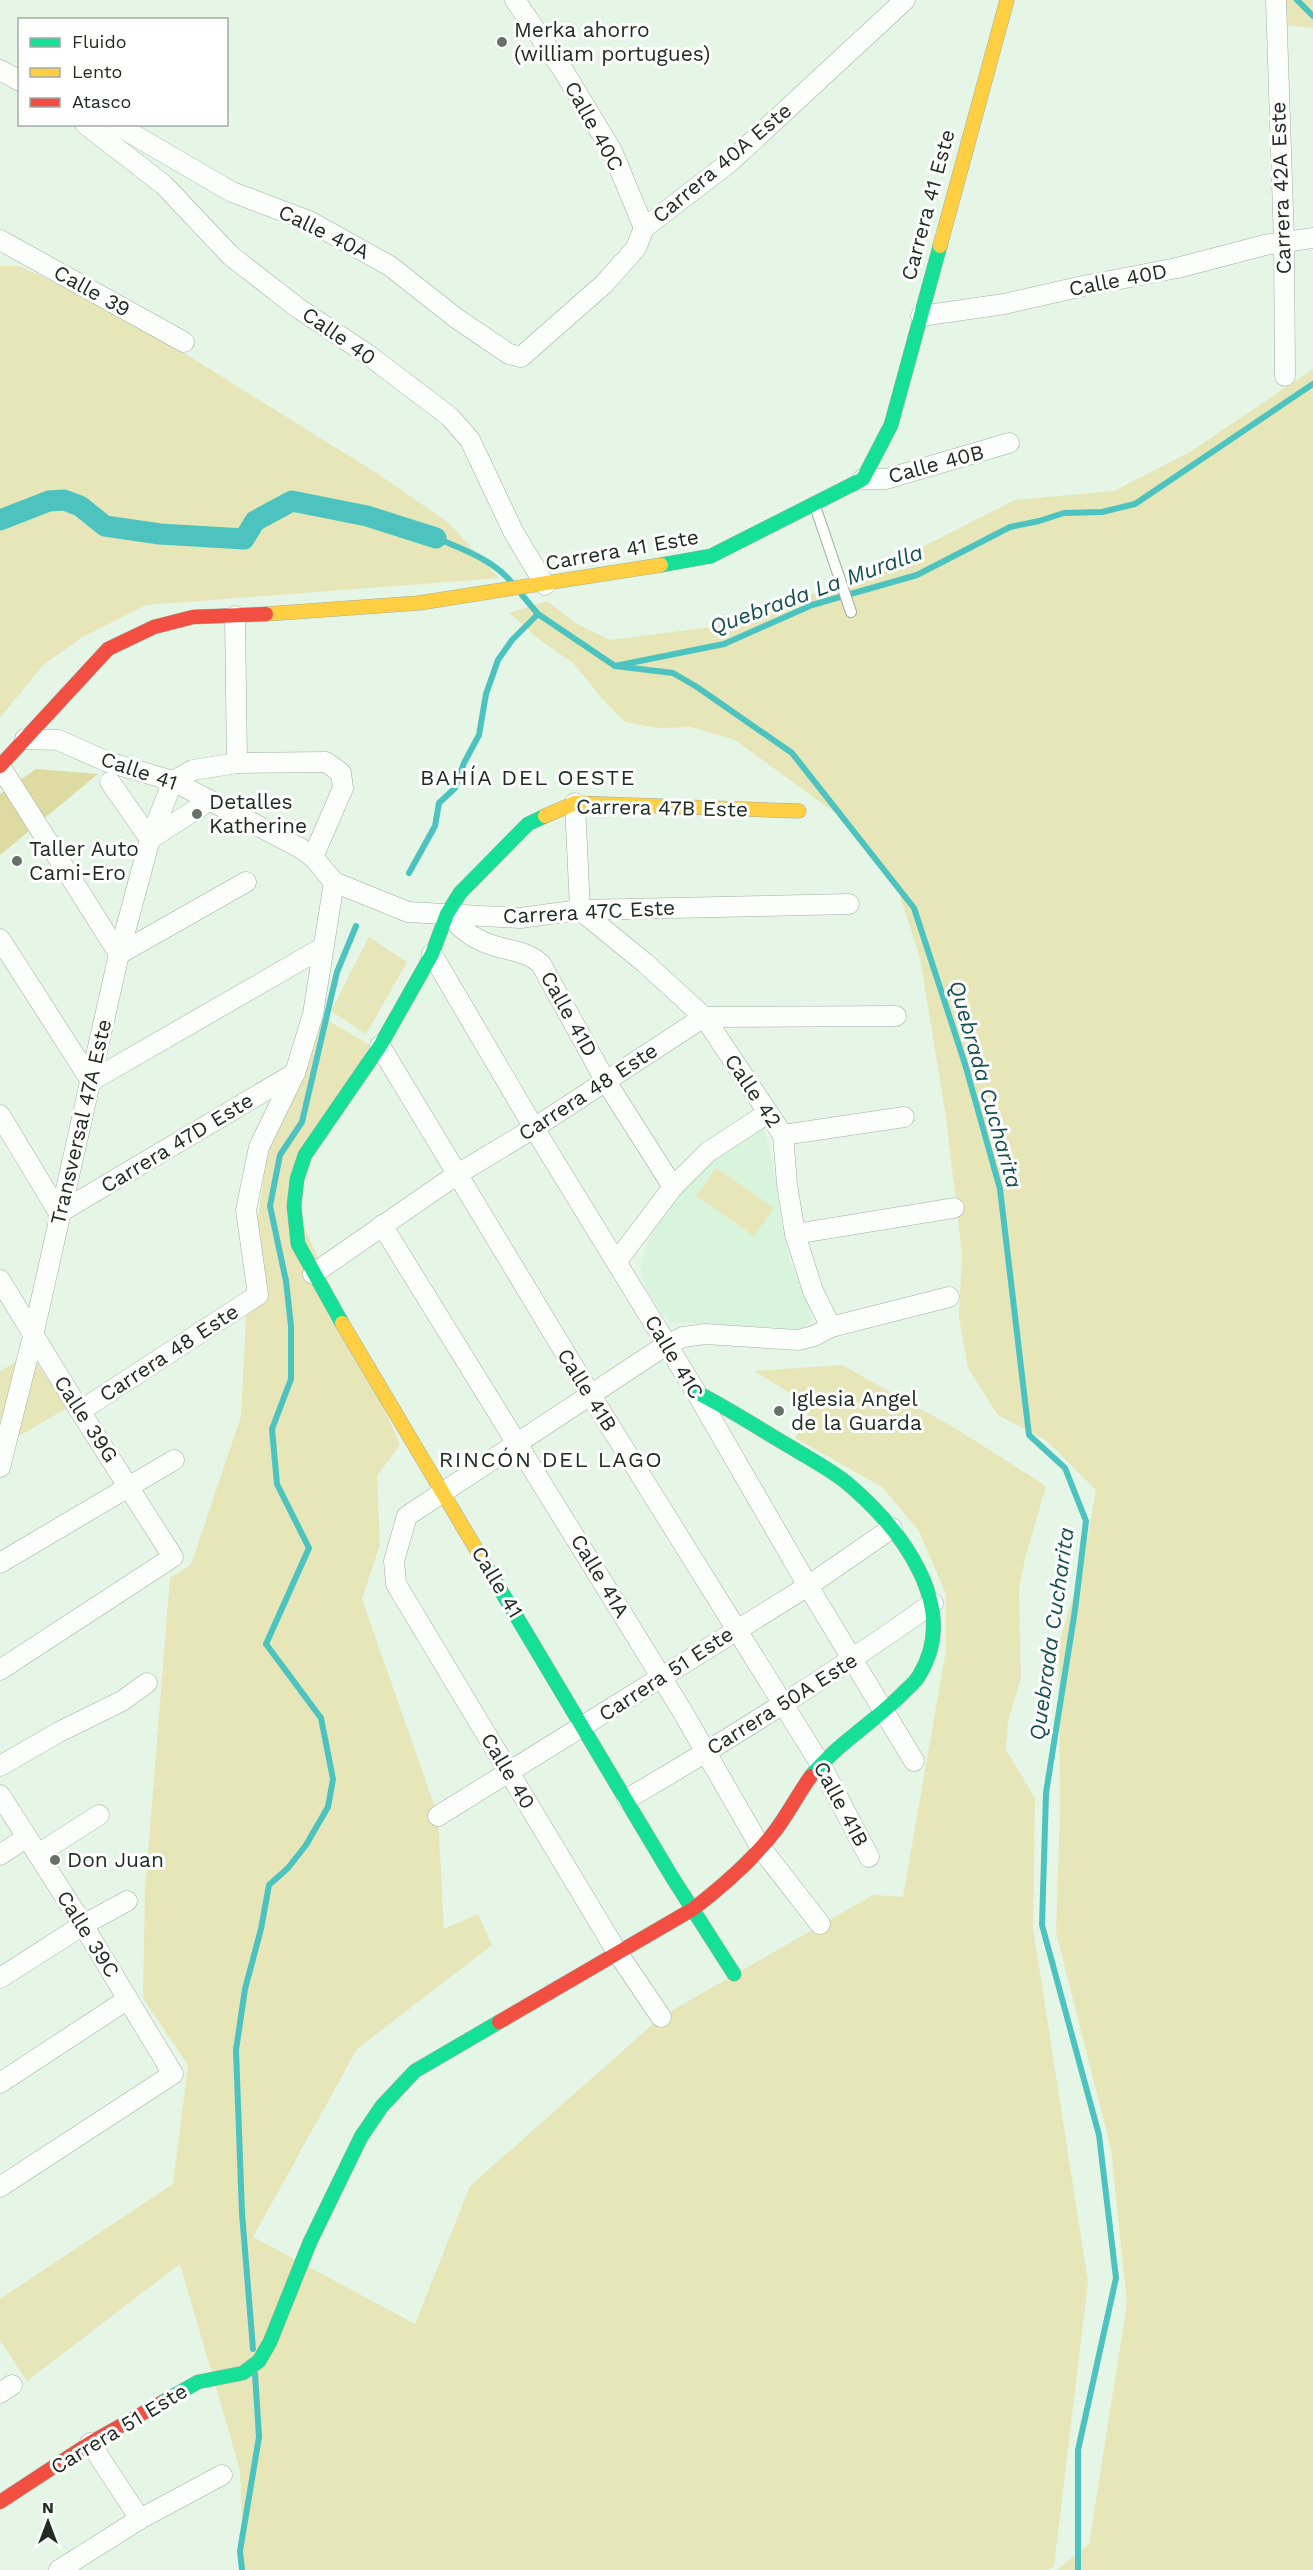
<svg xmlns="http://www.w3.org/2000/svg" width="1313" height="2570" viewBox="0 0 1313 2570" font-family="'Work Sans',sans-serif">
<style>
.built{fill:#d9f4dc}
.green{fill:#e6e6b9}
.forest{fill:#dddba2}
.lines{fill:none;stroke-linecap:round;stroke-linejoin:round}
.stream{stroke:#4dc3bf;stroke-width:6}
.canal{stroke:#4dc3bf;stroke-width:21}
.lane-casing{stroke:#a2afa3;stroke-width:12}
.street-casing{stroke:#a2afa3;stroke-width:21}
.fast-casing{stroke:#a2afa3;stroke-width:15}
.slow-casing{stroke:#a2afa3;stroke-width:15}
.jam-casing{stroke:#a2afa3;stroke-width:15}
.lane{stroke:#fbfefb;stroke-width:10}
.street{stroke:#fbfefb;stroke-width:20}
.fast{stroke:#16e098;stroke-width:14}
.slow{stroke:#ffcf43;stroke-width:14}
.jam{stroke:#f24e42;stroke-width:14}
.poi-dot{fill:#667267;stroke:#fff;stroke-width:2}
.labels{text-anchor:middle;stroke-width:6;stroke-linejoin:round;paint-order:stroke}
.poi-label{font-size:21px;fill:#212c22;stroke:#fff;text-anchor:start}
.street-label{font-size:21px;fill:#212c22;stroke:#fff}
.water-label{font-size:22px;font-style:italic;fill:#154f4f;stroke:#fff}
.neighbourhood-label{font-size:22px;letter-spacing:1.5px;fill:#212c22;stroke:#fff}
</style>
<rect width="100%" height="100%" fill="#e5f5e6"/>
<polygon class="built" points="762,1122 773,1164 781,1223 791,1264 810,1308 811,1320 802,1329 670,1322 646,1290 640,1264 654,1228 677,1196 716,1157"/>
<g class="green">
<polygon points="1282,0 1313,0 1313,28 1283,25"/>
<polygon points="0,266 19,266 115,310 378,474 449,523 499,578 146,605 81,638 43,665 0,718"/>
<polygon points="1313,369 1313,2570 1057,2570 1089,2544 1127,2303 1111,2149 1056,1932 1060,1810 1059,1643 1082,1568 1096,1490 1046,1440 998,1415 968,1368 959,1317 962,1254 946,1117 920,958 898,890 841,817 735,740 691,727 657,728 625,722 601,697 574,664 540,640 509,613 547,601 577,624 610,640 712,627 865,576 1015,500 1114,491 1190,452"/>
<polygon points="369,937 407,962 366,1034 331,1011"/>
<polygon points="322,1017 370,1045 287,1188 400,1445 377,1476 380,1545 362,1599 438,1816 444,1929 478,1914 492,1945 357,2049 253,2237 415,2324 470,2186 661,2017 873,1895 903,1897 946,1650 946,1594 919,1531 882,1487 795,1438 811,1406 754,1371 842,1365 955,1428 1046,1486 1025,1559 1019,1589 1021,1677 1008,1721 1006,1750 1035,1798 1033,1928 1088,2282 1054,2566 1048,2570 244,2570 240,2470 180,2264 27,2381 0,2340 0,2299 173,2184 188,2065 143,1998 145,1891 170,1578 191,1565 241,1416 247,1297 267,1153"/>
<polygon points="716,1168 774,1208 754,1236 696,1196"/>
<polygon points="31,1354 67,1408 5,1444 0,1435 0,1371"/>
</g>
<polygon class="forest" points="36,769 98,774 0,855 0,794"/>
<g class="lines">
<g class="stream">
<polyline points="1297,0 1313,16"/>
<path d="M436 538C462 549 494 560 512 583"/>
<polyline points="522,595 538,614 615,666 724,644 812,605 917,575 1010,527 1039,521 1064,513 1102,512 1135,504 1313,384"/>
<polyline points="615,666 673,673 697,687 792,753 914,908 965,1064 1000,1189 1029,1435 1065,1468 1086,1521 1075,1610 1046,1793 1042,1925 1099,2135 1116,2278 1078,2450 1078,2570"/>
<polyline points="409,873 435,826 439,803 455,788 464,763 479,735 486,694 498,660 512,640 538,614"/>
<polyline points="253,2349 242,2213 236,2050 245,1989 261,1929 269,1885 288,1868 306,1845 328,1807 333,1779 321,1718 266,1644 309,1548 277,1484 272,1429 291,1379 291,1326 286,1281 270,1206 280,1155 302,1122 337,972 356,926"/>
<polyline points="242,2570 240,2551 259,2437 255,2374"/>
</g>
<polyline class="canal" points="0,520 49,501 64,500 80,506 105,526 160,534 244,539 255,521 292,501 367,516 436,538"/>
<g class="lane-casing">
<polyline id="lane" points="815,506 851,612"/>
</g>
<g class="street-casing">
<g id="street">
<polyline points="515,0 563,70 612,151 644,228"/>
<polyline points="1276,0 1284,242 1285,376"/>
<polyline points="0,70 20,81"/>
<polyline points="85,124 164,185 231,256 298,308 367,354 450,417 470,440 513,531 545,585"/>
<polyline points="115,124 232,192 309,221 390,266 456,318 509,354 521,357 604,284 636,248 644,228 730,162 905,0"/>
<polyline points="0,240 184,342"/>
<polyline points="921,316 1004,304 1083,286 1177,268 1265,245 1313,238"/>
<polyline points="863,479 886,479 1009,443"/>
<polyline points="235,616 237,763"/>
<polyline points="25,739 58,740 108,762 173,781 300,848 313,857 334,882 408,912 520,918 580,910 849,904"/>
<polyline points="0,766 119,954 246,882"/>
<polyline points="110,782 150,839 209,801"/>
<polyline points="575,803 580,910 645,963 704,1017 783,1135 787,1184 795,1234 813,1291 831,1327"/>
<path d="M447 914C460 927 471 938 489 944 507 951 526 950 541 964L605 1080 673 1187"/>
<polyline points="0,939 91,1081 322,948"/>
<polyline points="432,954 534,1128 696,1392 808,1586 914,1761"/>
<polyline points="380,1046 590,1394 821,1765 869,1857"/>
<polyline points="0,1115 59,1213 295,1073"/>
<polyline points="783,1135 904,1117"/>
<polyline points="382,1225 681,1709 761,1848 820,1924"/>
<polyline points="795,1234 954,1208"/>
<polyline points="617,1261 673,1187 708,1152 768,1113"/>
<polyline points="313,1274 456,1175 534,1128 704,1017 896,1016"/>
<polyline points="0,1280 80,1411 173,1557 0,1670"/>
<polyline points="80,1411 258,1295 246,1210 259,1147 295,1073 313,1014 334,882"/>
<polyline points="0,1467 33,1336 119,954 150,839 173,781 193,770 237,763 326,762 341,773 343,788 313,857"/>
<polyline points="0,1563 174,1460"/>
<polyline points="0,1766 59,1732 122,1701 147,1683"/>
<polyline points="0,1795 83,1925 173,2074 0,2187"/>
<path d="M627 1799C732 1738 834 1673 933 1603"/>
<polyline points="438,1816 808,1586 892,1528"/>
<polyline points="38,1854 99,1815"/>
<polyline points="0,1855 27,1837"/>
<polyline points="0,1978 83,1925 127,1901"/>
<polyline points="661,2017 617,1952 396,1584 394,1561 407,1516 666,1345 683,1337 705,1334 798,1340 814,1336 831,1327 949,1297"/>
<polyline points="0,2083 128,1999"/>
<polyline points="0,2393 12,2385"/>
<polyline points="90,2443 140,2519"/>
<polyline points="59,2570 140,2519 222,2475"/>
</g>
</g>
<g class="fast-casing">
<g id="fast">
<polyline points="661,565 711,556 863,479 891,425 940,246"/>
<polyline points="342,1323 298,1244 294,1206 297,1179 305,1155 380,1046 432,954 447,914 460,893 528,824 545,816"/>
<path d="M696 1392C730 1409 761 1430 794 1449 812 1460 831 1470 847 1483 899 1527 961 1605 920 1674 916 1682 908 1688 902 1694 873 1723 837 1744 811 1776"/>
<polyline points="485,1564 672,1877 734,1974"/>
<polyline points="161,2403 198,2382 243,2373 259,2361 270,2342 310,2242 361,2137 382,2106 415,2071 499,2022"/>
</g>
</g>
<g class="slow-casing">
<g id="slow">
<polyline points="940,246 1007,0"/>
<polyline points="266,614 419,603 661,565"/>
<polyline points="545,816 575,803 799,811"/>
<polyline points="342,1323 485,1564"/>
</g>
</g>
<g class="jam-casing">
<g id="jam">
<polyline points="0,766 108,649 154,627 193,617 266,614"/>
<path d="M499 2022 693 1909C723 1886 752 1861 775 1831 788 1814 798 1794 811 1776"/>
<polyline points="0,2502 90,2443 161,2403"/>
</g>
</g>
<use href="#lane" class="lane"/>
<use href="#street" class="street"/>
<use href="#fast" class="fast"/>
<use href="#slow" class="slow"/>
<use href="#jam" class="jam"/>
</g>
<g class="poi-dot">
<circle cx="502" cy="42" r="6"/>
<circle cx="197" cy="814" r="6"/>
<circle cx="17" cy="861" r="6"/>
<circle cx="779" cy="1411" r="6"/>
<circle cx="55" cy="1860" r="6"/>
</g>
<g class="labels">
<g class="poi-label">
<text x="514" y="37">Merka ahorro<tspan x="514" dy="24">(william portugues)</tspan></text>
<text x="209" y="809">Detalles<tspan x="209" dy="24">Katherine</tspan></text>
<text x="29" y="856">Taller Auto<tspan x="29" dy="24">Cami-Ero</tspan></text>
<text x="791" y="1406">Iglesia Angel<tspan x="791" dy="24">de la Guarda</tspan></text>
<text x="67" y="1867">Don Juan</text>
</g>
<g class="street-label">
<text transform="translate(594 126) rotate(61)" y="7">Calle 40C</text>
<text transform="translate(722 163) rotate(-40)" y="7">Carrera 40A Este</text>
<text transform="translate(1281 188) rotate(-92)" y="7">Carrera 42A Este</text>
<text transform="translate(928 205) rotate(-75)" y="7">Carrera 41 Este</text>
<text transform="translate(324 232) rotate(26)" y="7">Calle 40A</text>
<text transform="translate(1118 280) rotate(-11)" y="7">Calle 40D</text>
<text transform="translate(92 291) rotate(29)" y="7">Calle 39</text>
<text transform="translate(339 336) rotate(35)" y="7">Calle 40</text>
<text transform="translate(936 464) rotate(-15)" y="7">Calle 40B</text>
<text transform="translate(622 550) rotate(-10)" y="7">Carrera 41 Este</text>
<text transform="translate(139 771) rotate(19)" y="7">Calle 41</text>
<text transform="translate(662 808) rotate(1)" y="7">Carrera 47B Este</text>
<text transform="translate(589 912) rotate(-3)" y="7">Carrera 47C Este</text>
<text transform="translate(569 1014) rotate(61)" y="7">Calle 41D</text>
<text transform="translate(753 1091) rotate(56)" y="7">Calle 42</text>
<text transform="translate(588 1092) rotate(-33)" y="7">Carrera 48 Este</text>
<text transform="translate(81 1122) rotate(-77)" y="7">Transversal 47A Este</text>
<text transform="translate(177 1143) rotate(-31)" y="7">Carrera 47D Este</text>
<text transform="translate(169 1353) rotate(-33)" y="7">Carrera 48 Este</text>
<text transform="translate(674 1357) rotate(59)" y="7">Calle 41C</text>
<text transform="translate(587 1390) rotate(58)" y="7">Calle 41B</text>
<text transform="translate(86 1419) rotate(57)" y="7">Calle 39G</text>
<text transform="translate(600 1576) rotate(59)" y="7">Calle 41A</text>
<text transform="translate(497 1582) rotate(59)" y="7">Calle 41</text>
<text transform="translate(666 1674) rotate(-33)" y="7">Carrera 51 Este</text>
<text transform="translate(782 1704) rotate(-32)" y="7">Carrera 50A Este</text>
<text transform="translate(508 1771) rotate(59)" y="7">Calle 40</text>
<text transform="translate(841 1804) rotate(62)" y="7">Calle 41B</text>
<text transform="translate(88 1934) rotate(58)" y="7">Calle 39C</text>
<text transform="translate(119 2429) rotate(-31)" y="7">Carrera 51 Este</text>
</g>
<g class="water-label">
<text transform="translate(816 589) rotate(-20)" y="8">Quebrada La Muralla</text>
<text transform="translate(986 1084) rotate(74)" y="8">Quebrada Cucharita</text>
<text transform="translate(1051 1634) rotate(-82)" y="8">Quebrada Cucharita</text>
</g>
<g class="neighbourhood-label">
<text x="528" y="785">BAHÍA DEL OESTE</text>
<text x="551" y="1467">RINCÓN DEL LAGO</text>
</g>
</g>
<rect x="18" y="18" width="210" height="108" fill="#ffffff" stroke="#a6aba7" stroke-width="1.5"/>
<rect x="30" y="38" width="30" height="9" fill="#16e098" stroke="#a6aba7" stroke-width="1.5"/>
<text x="72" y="48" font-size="18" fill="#212c22">Fluido</text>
<rect x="30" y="68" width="30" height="9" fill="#ffcf43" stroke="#a6aba7" stroke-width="1.5"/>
<text x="72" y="78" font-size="18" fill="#212c22">Lento</text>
<rect x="30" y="98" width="30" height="9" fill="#f24e42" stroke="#a6aba7" stroke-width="1.5"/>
<text x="72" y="108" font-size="18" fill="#212c22">Atasco</text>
<g transform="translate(48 2522)" stroke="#ffffff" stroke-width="4.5" paint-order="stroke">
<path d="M0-4.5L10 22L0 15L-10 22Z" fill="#212c22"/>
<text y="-9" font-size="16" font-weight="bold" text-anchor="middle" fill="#212c22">N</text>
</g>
</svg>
